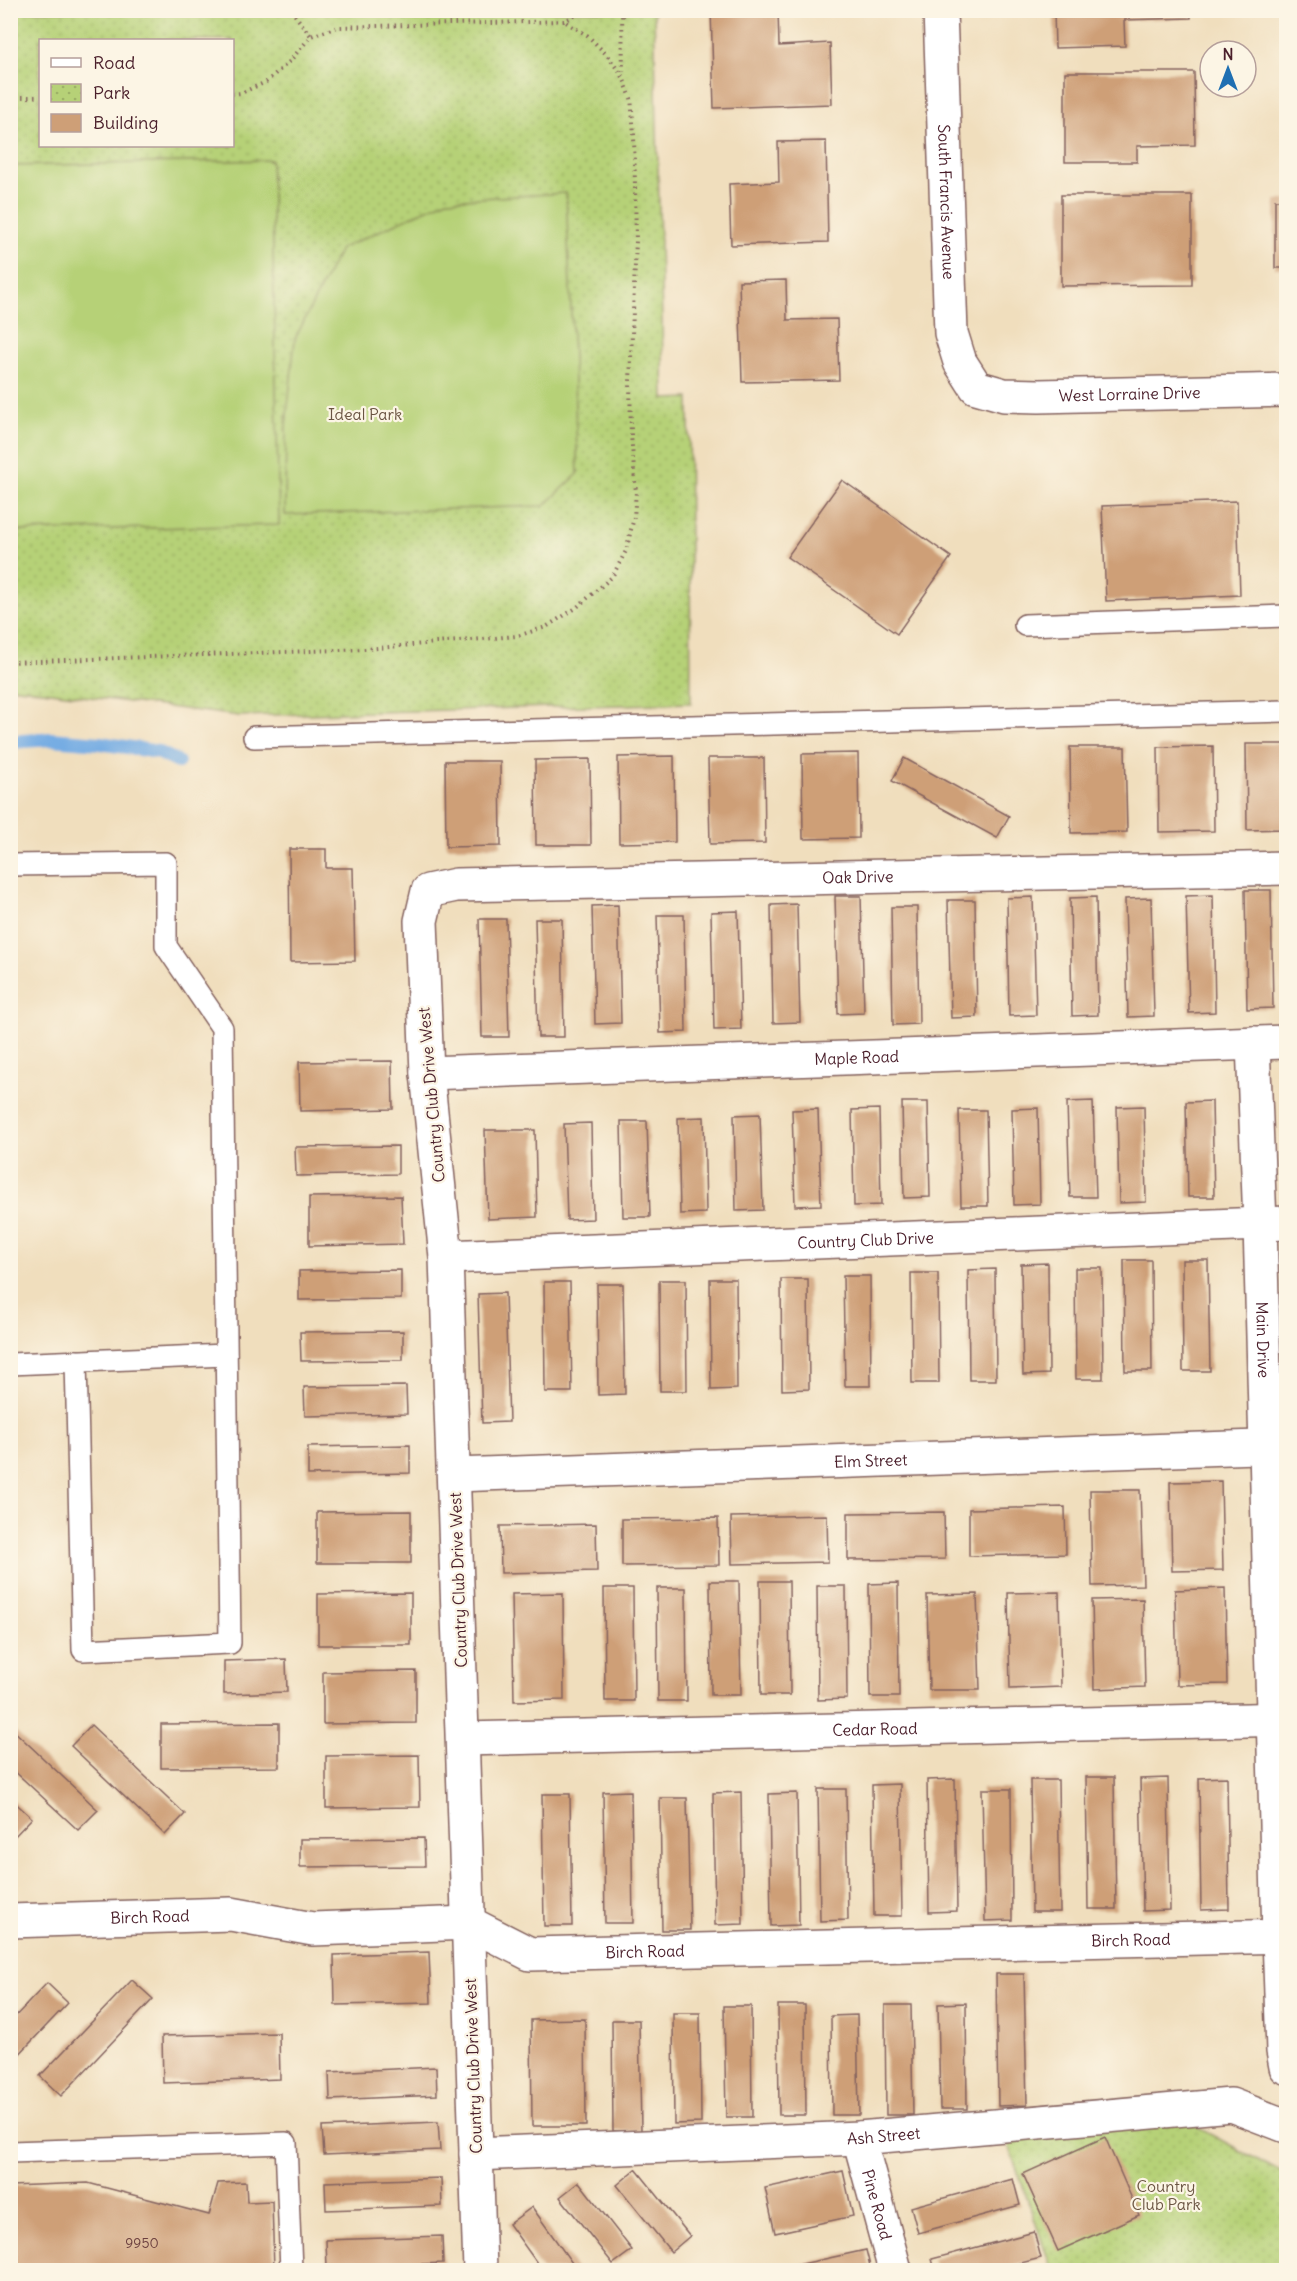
<svg xmlns="http://www.w3.org/2000/svg" width="1297" height="2281" viewBox="0 0 1297 2281" font-family="Delius,sans-serif">
<style>
.park{fill:url(#park-dots);stroke:#807851;stroke-width:1.5;fill-rule:evenodd}
.garden{fill:#b6d177;stroke:#807851;stroke-width:1.5}
.lines{fill:none;stroke-linecap:round;stroke-linejoin:round}
.stream{stroke:#74ace3;stroke-width:14}
.building{fill:#ce9f77}
.service-casing{stroke:#84625e;stroke-width:24}
.minor-casing{stroke:#84625e;stroke-width:36}
.path{stroke:#84625e;stroke-width:4;stroke-dasharray:1.5 4.5;stroke-linecap:butt}
.service{stroke:#fff;stroke-width:21}
.minor{stroke:#fff;stroke-width:33}
.labels{text-anchor:middle;stroke-width:4.5;stroke-linejoin:round;paint-order:stroke}
.number-label{font-size:14px;fill:#6b3f3e}
.street-label{font-size:16px;fill:#4a1f2b;stroke:#fcf5e5}
.park-label{font-size:16px;fill:#6a5442;stroke:#fcf5e5}
</style>
<defs>
<pattern id="park-dots" width="8" height="8" patternUnits="userSpaceOnUse" patternTransform="scale(1.5)"><rect width="8" height="8" fill="#b6d177"/><path d="M2 2h.1M6 6h.1" fill="none" stroke="#9eb367" stroke-width="1.8" stroke-linecap="round"/></pattern>
</defs>
<rect width="100%" height="100%" fill="#fcf5e5"/>
<filter id="ink" filterUnits="userSpaceOnUse"><feTurbulence type="fractalNoise" baseFrequency=".0167" numOctaves="2"/><feDisplacementMap in="SourceGraphic" scale="12" xChannelSelector="R" yChannelSelector="G"/><feConvolveMatrix kernelMatrix="1 2 1 2 8 2 1 2 1" color-interpolation-filters="sRGB"/></filter>
<filter id="wash" filterUnits="userSpaceOnUse"><feTurbulence type="fractalNoise" baseFrequency=".008" numOctaves="4" result="noise"/><feDisplacementMap in="SourceGraphic" scale="24" xChannelSelector="R" yChannelSelector="G"/><feGaussianBlur stdDeviation="1.35" result="paint"/><feColorMatrix in="noise" values="0 0 0 0 0 0 0 0 0 0 0 0 0 0 0 0 0 1.4 0 .05"/><feComposite in="paint" operator="in"/></filter>
<g filter="url(#wash)">
<rect width="100%" height="100%" fill="#f0debd"/>
<g class="park">
<path d="M12 11H654L664 399 689 398 691 703 239 716 11 687 10 77 14 76ZM40 40H232V146H40Z"/>
<polygon points="1182,2119 1286,2175 1286,2270 1052,2270 1004,2132"/>
</g>
<g class="garden">
<polygon points="271,160 279,525 14,531 10,377 11,166"/>
<polygon points="566,193 578,474 544,506 285,515 286,425 295,339 340,249 447,200"/>
</g>
<g class="lines">
<polyline class="stream" points="10,742 51,739 100,743 158,752 178,762"/>
</g>
<g id="blocks">
<g class="building">
<polygon points="711,10 778,10 779,46 830,43 832,104 714,108"/>
<polygon points="1054,10 1191,10 1191,18 1124,20 1125,46 1055,48"/>
<polygon points="1065,72 1194,72 1195,145 1137,146 1137,162 1065,162"/>
<polygon points="826,141 828,242 731,245 729,184 779,182 778,142"/>
<polygon points="1061,195 1192,195 1192,285 1061,286"/>
<rect x="1275" y="200" width="11" height="68"/>
<polygon points="786,280 787,320 837,319 839,380 742,382 739,281"/>
<polygon points="842,480 951,557 897,634 787,557"/>
<polygon points="1237,501 1240,595 1106,601 1102,506"/>
<polygon points="1246,744 1286,744 1286,829 1247,830"/>
<polygon points="1213,746 1214,831 1159,832 1158,747"/>
<polygon points="1070,747 1125,747 1127,832 1071,833"/>
<polygon points="858,753 859,838 803,839 802,754"/>
<polygon points="674,756 675,842 619,843 618,757"/>
<polygon points="708,758 764,758 765,843 710,844"/>
<polygon points="904,758 1009,816 997,838 892,781"/>
<polygon points="590,759 591,845 536,845 535,760"/>
<polygon points="445,761 500,761 501,846 446,847"/>
<polygon points="289,849 326,849 326,868 353,868 355,961 290,962"/>
<polygon points="1245,890 1271,890 1273,1008 1247,1009"/>
<polygon points="1213,895 1215,1012 1189,1013 1186,896"/>
<polygon points="835,896 861,896 864,1013 838,1014"/>
<polygon points="1033,897 1036,1015 1009,1016 1007,898"/>
<polygon points="1096,897 1098,1015 1072,1016 1070,898"/>
<polygon points="1151,898 1154,1016 1128,1017 1125,899"/>
<polygon points="948,900 975,900 977,1017 951,1018"/>
<polygon points="797,904 800,1022 773,1023 771,905"/>
<polygon points="618,905 621,1023 595,1024 592,906"/>
<polygon points="891,907 917,907 919,1024 893,1025"/>
<polygon points="738,911 741,1029 714,1030 711,912"/>
<polygon points="657,915 684,915 686,1032 660,1033"/>
<polygon points="479,919 506,919 509,1037 482,1037"/>
<polygon points="535,919 562,919 564,1037 538,1037"/>
<polygon points="392,1061 393,1109 300,1111 299,1062"/>
<polygon points="1093,1101 1096,1197 1070,1197 1067,1102"/>
<polygon points="1212,1101 1214,1197 1188,1197 1186,1102"/>
<polygon points="902,1102 928,1102 930,1197 904,1198"/>
<polygon points="1144,1106 1146,1202 1119,1203 1117,1107"/>
<polygon points="1038,1108 1040,1204 1014,1205 1012,1109"/>
<polygon points="818,1109 821,1205 795,1206 792,1110"/>
<polygon points="879,1109 881,1205 854,1206 852,1110"/>
<polygon points="959,1110 986,1110 988,1206 961,1206"/>
<polygon points="760,1114 763,1210 736,1211 734,1115"/>
<polygon points="704,1117 706,1213 680,1214 678,1118"/>
<polygon points="621,1121 647,1121 650,1217 623,1217"/>
<polygon points="591,1123 593,1219 567,1220 564,1124"/>
<polygon points="485,1130 535,1130 537,1217 488,1219"/>
<polygon points="398,1146 398,1174 296,1176 295,1147"/>
<polygon points="401,1196 403,1244 309,1246 309,1197"/>
<polygon points="1124,1260 1151,1260 1152,1371 1125,1371"/>
<polygon points="1182,1260 1208,1260 1210,1371 1183,1371"/>
<polygon points="1048,1263 1049,1374 1023,1375 1021,1264"/>
<polygon points="1075,1268 1102,1268 1103,1379 1076,1379"/>
<polygon points="995,1269 996,1380 969,1380 968,1270"/>
<polygon points="401,1270 401,1299 299,1300 299,1271"/>
<polygon points="911,1273 938,1273 939,1383 912,1383"/>
<polygon points="843,1276 870,1276 871,1386 845,1386"/>
<polygon points="710,1279 736,1279 737,1389 711,1390"/>
<polygon points="781,1279 808,1279 809,1389 782,1390"/>
<polygon points="659,1280 686,1280 687,1391 660,1391"/>
<polygon points="544,1282 570,1282 572,1392 545,1392"/>
<polygon points="597,1284 623,1284 625,1394 598,1395"/>
<polygon points="505,1293 509,1422 482,1423 478,1294"/>
<polygon points="403,1331 403,1360 301,1361 300,1332"/>
<polygon points="406,1386 407,1414 305,1416 304,1387"/>
<polygon points="410,1445 410,1473 308,1475 308,1447"/>
<polygon points="1221,1481 1223,1570 1172,1571 1170,1482"/>
<polygon points="1090,1490 1140,1490 1143,1585 1092,1586"/>
<polygon points="1065,1507 1066,1554 969,1556 969,1509"/>
<polygon points="411,1511 411,1563 317,1563 317,1512"/>
<polygon points="944,1512 945,1559 848,1560 848,1513"/>
<polygon points="827,1515 828,1562 732,1564 731,1517"/>
<polygon points="718,1518 719,1565 622,1566 622,1519"/>
<polygon points="596,1524 597,1571 501,1573 500,1526"/>
<polygon points="710,1581 739,1581 741,1695 711,1695"/>
<polygon points="760,1581 789,1581 790,1695 761,1695"/>
<polygon points="898,1583 899,1697 870,1697 869,1584"/>
<polygon points="817,1586 846,1586 847,1699 818,1700"/>
<polygon points="604,1588 633,1588 634,1701 605,1701"/>
<polygon points="657,1588 686,1588 687,1701 658,1701"/>
<polygon points="1225,1588 1227,1684 1177,1685 1175,1590"/>
<polygon points="1059,1592 1061,1687 1010,1689 1008,1593"/>
<polygon points="411,1593 411,1645 318,1645 318,1594"/>
<polygon points="563,1593 564,1700 514,1701 512,1594"/>
<polygon points="977,1594 980,1690 929,1690 927,1595"/>
<polygon points="1143,1599 1145,1687 1094,1689 1092,1600"/>
<polygon points="286,1659 287,1692 224,1694 224,1661"/>
<polygon points="416,1671 416,1723 323,1724 323,1672"/>
<polygon points="279,1723 279,1767 161,1768 161,1724"/>
<polygon points="91,1725 185,1814 165,1835 71,1746"/>
<polygon points="10,1727 98,1810 78,1830 10,1767"/>
<polygon points="419,1755 420,1807 326,1808 326,1756"/>
<polygon points="1086,1777 1114,1777 1116,1909 1088,1909"/>
<polygon points="1227,1777 1229,1909 1201,1910 1199,1778"/>
<polygon points="1168,1778 1170,1910 1143,1911 1140,1779"/>
<polygon points="955,1779 957,1911 929,1912 927,1780"/>
<polygon points="1030,1780 1058,1780 1060,1912 1032,1912"/>
<polygon points="900,1784 902,1916 874,1916 872,1785"/>
<polygon points="818,1789 846,1789 848,1920 820,1921"/>
<polygon points="982,1789 1011,1789 1012,1920 985,1921"/>
<polygon points="631,1791 633,1923 605,1923 603,1792"/>
<polygon points="741,1792 743,1924 715,1925 713,1793"/>
<polygon points="797,1793 799,1925 771,1926 769,1794"/>
<polygon points="542,1794 570,1794 572,1926 544,1926"/>
<polygon points="10,1798 32,1818 12,1839 10,1837"/>
<polygon points="660,1798 687,1798 690,1930 662,1930"/>
<polygon points="424,1838 425,1866 300,1867 300,1839"/>
<polygon points="429,1952 431,2003 335,2005 334,1955"/>
<polygon points="996,1974 1024,1974 1027,2105 998,2106"/>
<polygon points="132,1980 153,1999 61,2096 40,2076"/>
<polygon points="47,1983 68,2003 10,2064 10,2022"/>
<polygon points="966,2003 967,2109 940,2109 938,2004"/>
<polygon points="778,2005 805,2005 806,2115 779,2115"/>
<polygon points="885,2005 911,2005 913,2115 886,2115"/>
<polygon points="724,2006 751,2006 752,2117 726,2117"/>
<polygon points="673,2013 700,2013 701,2123 674,2124"/>
<polygon points="857,2015 859,2115 832,2115 831,2016"/>
<polygon points="585,2019 586,2126 532,2126 531,2020"/>
<polygon points="612,2020 639,2020 641,2131 613,2131"/>
<polygon points="279,2033 280,2079 163,2083 162,2036"/>
<polygon points="436,2067 437,2095 330,2100 329,2072"/>
<polygon points="438,2122 440,2150 324,2155 322,2127"/>
<polygon points="1105,2137 1139,2215 1058,2251 1023,2174"/>
<polygon points="636,2169 690,2236 671,2252 617,2185"/>
<polygon points="843,2171 853,2216 775,2233 765,2188"/>
<polygon points="441,2178 442,2206 326,2210 325,2182"/>
<polygon points="1013,2179 1020,2205 918,2233 911,2207"/>
<polygon points="246,2182 247,2202 272,2201 274,2270 10,2270 10,2186 88,2183 209,2215 218,2183"/>
<polygon points="579,2182 632,2250 613,2264 560,2197"/>
<polygon points="532,2207 577,2270 542,2270 509,2224"/>
<polygon points="1034,2232 1041,2258 993,2270 935,2270 932,2259"/>
<polygon points="442,2236 443,2263 327,2268 326,2240"/>
<polygon points="866,2250 871,2270 789,2270 788,2267"/>
</g>
</g>
</g>
<g filter="url(#ink)">
<use href="#blocks" fill-opacity="0" stroke="#84625e" stroke-width="1.5"/>
<g class="lines">
<g class="service-casing">
<g id="service">
<polyline points="1025,625 1286,616"/>
<polyline points="254,737 1286,711"/>
<polyline points="10,865 166,863 166,946 222,1028 230,1643 83,1650 76,1361"/>
<polyline points="10,1364 226,1355"/>
<polyline points="10,2152 286,2143 291,2270"/>
</g>
</g>
<g class="minor-casing">
<g id="minor">
<path id="s1" d="M940 10 951 333 960 362 976 387 1004 395 1039 396 1286 390"/>
<path id="s2" d="M1253 1043 1260 1224 1279 1937 1283 2051 1286 2067"/>
<path id="s3" d="M427 1073 1286 1042"/>
<path id="s4" d="M446 1257 1286 1223"/>
<path id="s5" d="M455 1475 1286 1446"/>
<path id="s6" d="M463 1739 1286 1719"/>
<path id="s7" d="M10 1921 231 1914 313 1929 469 1923 530 1954 1286 1936"/>
<path id="s8" d="M859 2138 895 2270"/>
<path id="s9" d="M476 2154 859 2138 1231 2105 1286 2126"/>
<path id="s10" d="M480 2270 446 1257 427 1073 421 921 428 891 456 885 1286 868"/>
</g>
</g>
<g class="path">
<polyline points="291,10 311,36"/>
<polyline points="622,10 623,76"/>
<polyline points="232,94 241,93 266,82 290,61 311,36 338,27 564,21 587,10"/>
<polyline points="10,97 40,97"/>
<polyline points="10,662 366,649 517,636 546,627 576,608 612,577 626,551 634,517 636,492 631,435 630,381 636,241 634,134 631,98 623,77 607,55 587,35 564,21"/>
</g>
<use href="#service" class="service"/>
<use href="#minor" class="minor"/>
</g>
</g>
<g class="labels">
<g class="number-label">
<text x="142" y="2248">9950</text>
</g>
<g class="street-label">
<text dy="6" stroke="none"><textPath href="#s1" startOffset="192">South Francis Avenue</textPath></text>
<text dy="6" stroke="none"><textPath href="#s1" startOffset="538">West Lorraine Drive</textPath></text>
<text dy="6" stroke="none"><textPath href="#s10" startOffset="1812">Oak Drive</textPath></text>
<text dy="6" stroke="none"><textPath href="#s3" startOffset="430">Maple Road</textPath></text>
<text transform="translate(431 1095) rotate(-95)" y="6">Country Club Drive West</text>
<text dy="6" stroke="none"><textPath href="#s4" startOffset="420">Country Club Drive</textPath></text>
<text dy="6" stroke="none"><textPath href="#s2" startOffset="297">Main Drive</textPath></text>
<text dy="6" stroke="none"><textPath href="#s5" startOffset="416">Elm Street</textPath></text>
<text transform="translate(458 1580) rotate(-92)" y="6">Country Club Drive West</text>
<text dy="6" stroke="none"><textPath href="#s6" startOffset="412">Cedar Road</textPath></text>
<text dy="6" stroke="none"><textPath href="#s7" startOffset="140">Birch Road</textPath></text>
<text dy="6" stroke="none"><textPath href="#s7" startOffset="1130">Birch Road</textPath></text>
<text dy="6" stroke="none"><textPath href="#s7" startOffset="644">Birch Road</textPath></text>
<text transform="translate(473 2066) rotate(-92)" y="6">Country Club Drive West</text>
<text dy="6" stroke="none"><textPath href="#s9" startOffset="408">Ash Street</textPath></text>
<text dy="6" stroke="none"><textPath href="#s8" startOffset="69">Pine Road</textPath></text>
</g>
<g class="park-label">
<text x="365" y="420">Ideal Park</text>
<text x="1166" y="2192">Country<tspan x="1166" dy="18">Club Park</tspan></text>
</g>
</g>
<rect width="1297" height="2281" fill="none" stroke="#fcf5e5" stroke-width="36"/>
<rect x="39" y="39" width="195" height="108" fill="#fcf5e5" stroke="#b59f9b" stroke-width="1.5"/>
<rect x="51" y="58" width="30" height="9" fill="#ffffff" stroke="#b59f9b" stroke-width="1.5"/>
<text x="93" y="69" font-size="18" fill="#4a1f2b">Road</text>
<rect x="51" y="84" width="30" height="18" fill="url(#park-dots)" stroke="#b59f9b" stroke-width="1.5"/>
<text x="93" y="99" font-size="18" fill="#4a1f2b">Park</text>
<rect x="51" y="114" width="30" height="18" fill="#ce9f77" stroke="#b59f9b" stroke-width="1.5"/>
<text x="93" y="129" font-size="18" fill="#4a1f2b">Building</text>
<g transform="translate(1228 69)"><circle r="28" fill="#fcf5e5" stroke="#b59f9b" stroke-width="1.5"/>
<path d="M0-4.5L10 22L0 15L-10 22Z" fill="#1f6fb2"/>
<text y="-9" font-size="16" font-weight="bold" text-anchor="middle" fill="#4a1f2b">N</text>
</g>
</svg>
